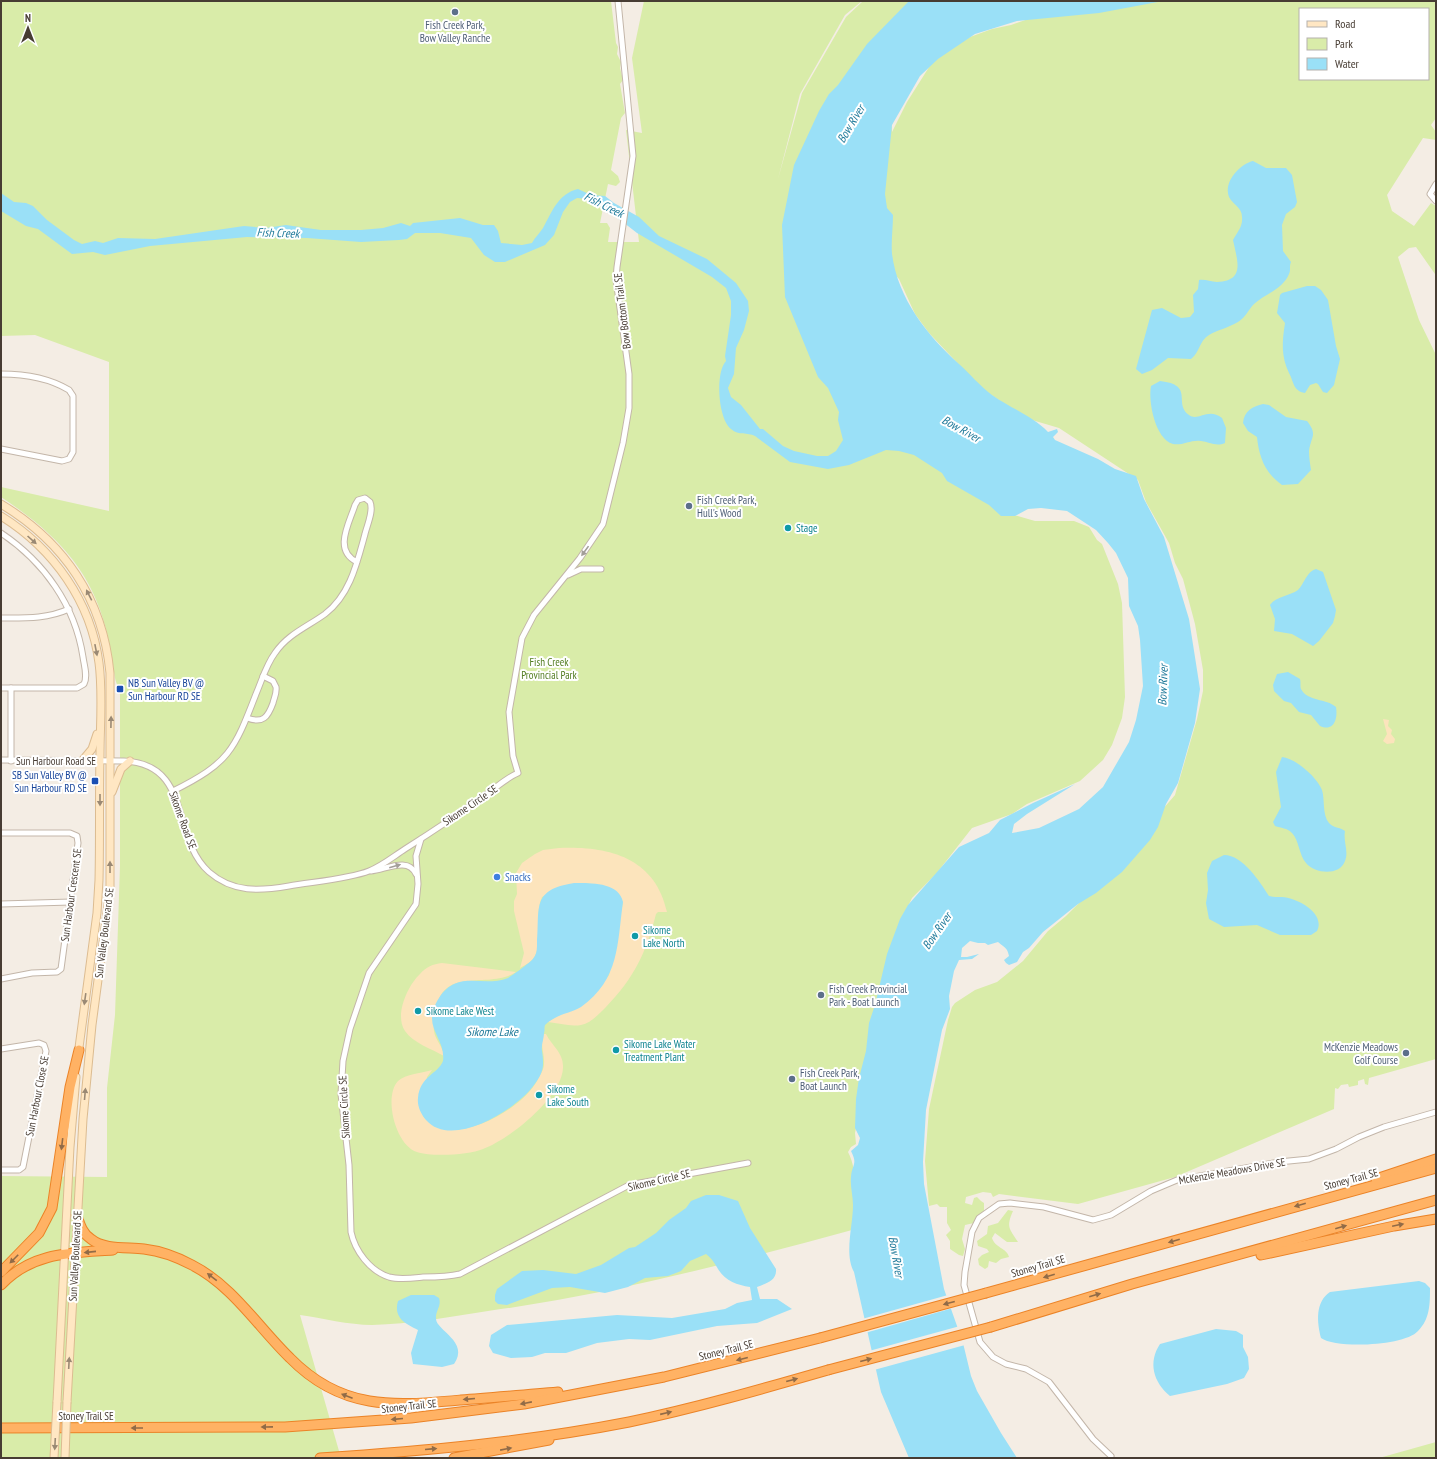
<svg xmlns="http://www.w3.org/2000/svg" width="1437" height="1459" viewBox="0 0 1437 1459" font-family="'PT Sans Narrow',sans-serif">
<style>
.green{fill:#d9eca9;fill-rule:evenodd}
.sand{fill:#fce4bc}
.water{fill:#9ae0f7}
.pier{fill:#f4ede4}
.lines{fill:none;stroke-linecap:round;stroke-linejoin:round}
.minor-casing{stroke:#c3b6a9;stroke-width:7}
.secondary-casing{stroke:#dcbc91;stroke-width:9}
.motorway-casing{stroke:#eb8327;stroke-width:11}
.minor{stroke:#fff;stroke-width:5}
.secondary{stroke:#ffe7c3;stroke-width:7}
.motorway{stroke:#ffb264;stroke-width:9}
.secondary-bridge-casing{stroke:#dcbc91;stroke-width:9;stroke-linecap:butt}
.motorway-bridge-casing{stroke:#eb8327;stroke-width:11;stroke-linecap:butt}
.secondary-bridge{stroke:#ffe7c3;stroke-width:7}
.motorway-bridge{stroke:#ffb264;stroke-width:9}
.oneway{fill:#9a8974}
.oneway2{fill:#a39e99}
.oneway3{fill:#916b47}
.service-dot{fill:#5c6f8a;stroke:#fff;stroke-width:1.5}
.culture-dot{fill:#0f9aa8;stroke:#fff;stroke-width:1.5}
.transit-dot{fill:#1a4fb4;stroke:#fff;stroke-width:1.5}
.shop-dot{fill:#3f7fe0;stroke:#fff;stroke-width:1.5}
.labels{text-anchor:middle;stroke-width:4;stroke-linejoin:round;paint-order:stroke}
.service-label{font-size:11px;fill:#4e5e75;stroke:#fff;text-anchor:start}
.street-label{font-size:11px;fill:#473c33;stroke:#fff}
.culture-label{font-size:11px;fill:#0d838f;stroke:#fff;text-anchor:start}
.park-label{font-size:11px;fill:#537d22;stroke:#fff}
.transit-label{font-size:11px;fill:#164399;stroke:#fff;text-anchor:start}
.shop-label{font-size:11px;fill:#366cbe;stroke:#fff;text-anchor:start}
.water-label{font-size:12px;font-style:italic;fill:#1f7a9a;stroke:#fff}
</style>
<rect width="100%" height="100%" fill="#f4ede4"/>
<g class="green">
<path d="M1 1H611L616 43 618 47 617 54 621 62 620 68 623 80 620 84 625 113 621 118 611 170 618 176 620 182 616 186 608 184 600 223H607L610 228 608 242H639L626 130 642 133 632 58 644 1H862L845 15 800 94 778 179 802 93 846 17 863 1H913L822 135 1007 513 1035 521H1074L1089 527 1097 540 1102 544 1118 584 1122 603 1125 697 1122 718 1112 745 1103 760 1080 781 1027 804 1012 814 972 828 936 874 912 898 897 929 855 1133 856 1144 851 1147 848 1152C859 1172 855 1208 852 1230 731 1263 612 1294 488 1311 450 1317 411 1324 372 1325 349 1325 322 1318 300 1315L341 1458H1V1176L107 1177V1088L115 1015 120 866V695C120 688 116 684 115 678 105 590 75 546 1 497V487L109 511V362L35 335 1 336Z"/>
<path d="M1126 1H1436V118L1431 125 1436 132V140L1423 138 1387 195 1392 211 1414 226 1431 203 1436 206 1435 274 1416 247 1409 248 1398 257 1419 320 1436 355V1059L1369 1078 1368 1085 1365 1084 1364 1079 1358 1081V1085L1349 1087 1348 1084 1341 1085 1338 1089 1335 1088 1334 1109 1175 1177 1078 1204 999 1194 993 1197 991 1193 983 1192 966 1197 965 1203 972 1205 974 1198 977 1197 981 1201 984 1203V1212L974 1223 965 1225 962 1239 965 1249 963 1256 959 1255 950 1249V1241L946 1235 951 1230 947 1223V1207H940L937 1204 929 1206 925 1161 929 1109 948 1020 952 1007 955 1003 975 990 997 982 1023 961 1048 931 1066 916 1099 883 1175 795 1197 719 1203 691V670L1195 624 1183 579 1175 563 1169 543 1146 502 1138 480 1059 428 1032 420 1012 409 981 388 929 333 915 314 899 279 851 228 892 125V132L907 102 931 64 950 49 970 37 992 29 1011 25 1034 17ZM1300 9H1428V79H1300Z"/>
<path d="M1008 1210 1013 1211C1006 1227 1009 1228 1018 1242H1007L995 1233 992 1238C995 1248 1007 1248 1009 1257L1001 1259 996 1263 989 1261 988 1267 985 1269 979 1265 978 1259 982 1255 989 1252 987 1249 978 1246 977 1241 987 1234 988 1226 998 1223Z"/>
<polygon points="1436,1442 1436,1458 1379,1458"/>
</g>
<g class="sand">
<polygon points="1383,719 1389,720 1388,726 1392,730 1391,734 1395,739 1394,743 1387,744 1383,741 1387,734"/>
<path d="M559 848C608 846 655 857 667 912H658L656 914C646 953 634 978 606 1007 599 1014 591 1023 581 1025 570 1027 559 1023 548 1022L559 1015 581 1006 593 995 609 975 623 902C584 877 585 878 542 897 534 915 543 940 535 956 532 962 525 965 520 968L524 953 514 911V901L517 894 516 873 522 863 535 854 543 850Z"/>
<path d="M442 963 516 972C490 990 443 965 436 1010 436 1016 433 1025 434 1031 435 1040 443 1046 444 1056 432 1049 413 1043 405 1031 394 1015 408 985 420 974 426 967 433 964 442 963Z"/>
<path d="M544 1034H546C552 1046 564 1053 563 1068 562 1097 509 1140 483 1149 469 1155 432 1157 417 1152 396 1146 383 1097 398 1081 405 1074 423 1073 432 1070L427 1077 423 1116C449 1151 521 1111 537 1081 539 1076 544 1070 544 1064 545 1054 539 1044 544 1034Z"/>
</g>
<g class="water">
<path d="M909 1H1163L1099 13 1017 21 975 34 938 59 920 76 892 125 885 194 887 208 893 215C893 227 891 242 892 254 898 299 927 335 959 364 970 374 980 386 992 395 1010 408 1033 416 1048 432L1057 429 1058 432 1053 437 1055 440 1098 459 1115 469 1136 476 1144 499 1164 537 1189 619 1200 689 1195 723 1178 783 1166 804 1158 827 1150 840 1122 872 1096 893 1078 904 1043 932 1029 948 1023 952 1017 962 1009 965 1006 963 1004 960 1009 956C1007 947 1005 948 998 942L988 945 985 943H978L970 941 962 948 961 957H967L979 954 972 959 959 960 954 971 949 996 950 1009 942 1030 926 1110 923 1162 924 1184 944 1289 963 1343 971 1376 977 1391 1001 1433 1017 1458H909L881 1392 854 1272C844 1254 853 1226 853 1205 853 1196 850 1186 851 1177 852 1164 858 1165 851 1151L858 1145 860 1138 855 1128 856 1099 859 1078 866 1051 869 1023 875 1005 887 954 900 919 908 905 959 847 989 833 1000 820 1033 803 1075 784 1027 814 1014 824 1012 833 1039 828 1079 809 1103 787 1129 742 1136 720 1143 686 1140 640 1138 626 1129 606 1128 578 1116 553 1108 543 1096 530 1067 511 1041 508 1028 509 1015 516H1001L989 505 947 481 942 473 914 455 899 451 886 450 849 465 828 469 790 462 755 436C747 432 739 436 731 429 718 419 715 373 726 361L725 356 731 315V301L726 288 712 277 637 233 610 212 589 199 577 198 570 202 563 212 554 235 545 245 505 262H495L484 255 471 238 440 233H415L407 239 399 240 361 242 307 238 247 237 150 246 105 255 93 252 72 254 38 229 26 226 1 211V193L14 202 26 203 33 206 47 220 74 240 82 244 95 241 103 243 118 238 155 239 244 226 266 228 286 225 321 230H361L383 228 401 223 410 226 413 223 460 218 483 225H494L498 231 501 243 522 245 532 243C535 237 540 233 543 228 553 210 558 194 578 189L591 195 605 196 614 203 639 217 659 236 707 259 736 283 748 301 749 311 744 330 736 348 734 374 728 388 731 397 741 405 760 429H763L783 446 794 451 817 456H828L836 451 843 440 838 420 839 412 828 388 818 377 785 297 782 225 794 165 819 111 829 94 838 85 867 44Z"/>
<path d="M1253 161 1266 168H1286L1292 175 1297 202 1295 207 1286 214 1282 225 1283 251 1291 262C1289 266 1291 270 1289 274 1283 289 1265 294 1254 304 1248 310 1246 317 1238 322 1228 328 1217 330 1209 335 1199 341 1200 352 1191 359L1168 358 1152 370 1142 374 1136 369 1152 310 1162 308 1181 318 1190 317 1194 312 1193 295 1198 289 1199 280C1205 279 1211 282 1217 282 1246 281 1237 260 1233 240 1237 232 1243 227 1242 217 1242 207 1233 205 1229 197 1223 182 1240 164 1253 161Z"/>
<path d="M1307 286H1315L1321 290 1328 300 1336 346 1340 359 1334 385 1327 393 1323 392 1318 384 1316 383 1310 385 1305 393C1293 391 1294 382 1289 373 1281 356 1282 342 1285 323L1277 313 1280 295 1282 293Z"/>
<path d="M1160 381C1195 385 1173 403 1189 415 1198 422 1208 407 1222 418L1226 428 1225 443C1216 447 1209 442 1201 441 1192 439 1182 446 1173 444 1155 439 1148 401 1151 386Z"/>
<path d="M1263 404 1269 405 1286 417 1307 421C1318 435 1311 436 1309 451 1309 457 1310 464 1311 470L1298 484 1282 485C1265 473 1259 457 1257 437L1248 431 1243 423C1244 411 1253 406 1263 404Z"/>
<path d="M1316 569 1323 572 1336 610 1335 616 1333 623 1319 641 1313 646 1292 634 1274 631 1275 619 1270 605C1276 596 1290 596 1298 590 1304 584 1307 571 1316 569Z"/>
<path d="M1288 672 1300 679C1301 682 1300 687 1301 689 1308 702 1326 698 1336 707 1338 719 1334 732 1320 726L1311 715 1299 712 1291 703 1284 701 1274 691 1273 685 1277 674Z"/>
<path d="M1282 757C1295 758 1317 777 1322 790 1325 799 1322 815 1329 823 1333 828 1340 827 1345 831 1343 842 1349 851 1345 861 1340 876 1315 874 1306 863 1299 855 1299 840 1292 833 1287 828 1281 828 1275 826L1273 822 1281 807 1276 772Z"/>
<path d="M1224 855C1243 855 1260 882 1269 896 1273 897 1277 897 1282 897 1297 898 1326 913 1317 931L1311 935H1280L1257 925 1224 927 1209 919 1206 903 1208 890 1207 873 1212 861Z"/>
<path d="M574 883C590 883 619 882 623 902 617 944 620 979 581 1007 569 1014 556 1014 545 1025 544 1028 545 1030 544 1033 544 1039 541 1045 542 1051 544 1066 544 1072 534 1085 517 1109 452 1150 426 1120 421 1114 417 1106 418 1098 420 1076 438 1074 443 1061 446 1037 420 1027 439 998 458 969 482 988 508 978 513 975 528 964 532 960 537 955 537 949 537 943 540 907 531 890 574 883Z"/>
<path d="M706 1195H719L738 1201 750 1228 776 1269C777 1281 766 1283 757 1287L760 1299H777L792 1309 757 1323 717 1326 650 1340 629 1339 597 1343 566 1353H545L532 1357 511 1358 493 1353 489 1346 491 1335 507 1325 617 1315 672 1318 725 1309 737 1303 752 1300 750 1287C737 1285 725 1281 718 1269 714 1262 712 1259 706 1254L690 1261 681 1271 668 1276 645 1278 628 1287 605 1293 570 1287 552 1288 507 1305 498 1304 495 1301V1295L497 1289 522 1271 543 1270 576 1274 601 1265 629 1248 635 1247 656 1233 669 1220 686 1208 691 1201Z"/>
<path d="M1419 1281 1425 1283 1430 1288C1430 1304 1430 1319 1418 1331 1405 1346 1336 1349 1321 1338 1317 1322 1315 1302 1330 1292Z"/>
<path d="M411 1295H434L439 1298C442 1306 435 1311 436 1319 436 1330 470 1342 454 1364L442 1367 413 1364 411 1353 418 1330C406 1324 393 1318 398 1301Z"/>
<path d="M1216 1329 1236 1331 1243 1335V1347L1248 1357 1249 1369 1244 1378 1227 1384 1170 1396C1153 1382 1148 1362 1160 1344Z"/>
</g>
<g class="pier">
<polygon points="948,1295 953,1308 865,1333 862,1319"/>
<polygon points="960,1326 965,1345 874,1370 869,1351"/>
</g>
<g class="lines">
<g class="minor-casing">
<g id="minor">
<polyline points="1436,184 1430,194 1436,201"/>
<path d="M1 374C25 374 49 378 69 390L73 396V452L69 459 62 461 1 449"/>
<path d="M1 533C44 562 75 605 83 657 84 665 88 676 84 684L77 688H1"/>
<polyline points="568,575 581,569 601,569"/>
<path d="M1 618C25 618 47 619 69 609"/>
<path d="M247 718C263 724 268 717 273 703 274 698 277 693 276 687L273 681 263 676"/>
<path d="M1 760 124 761C193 764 170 837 209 872 233 893 260 891 289 886 311 882 349 879 369 871 382 866 394 856 405 849 432 832 459 814 485 795 496 788 506 778 518 773L513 756 509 712 522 638 534 615 580 558 603 524 623 443 629 408V374L616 279 617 267 633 156 618 1"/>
<polyline points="11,761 11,688"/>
<path d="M173 791C229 763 234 751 256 694 262 680 266 665 275 653 288 634 307 627 325 614 350 595 357 563 365 534 367 525 374 511 370 502L365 498 358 500 355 505C349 524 333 550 357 562"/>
<polyline points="1,833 70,833 77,836 78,843 61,969 57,972 32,973 1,979"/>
<path d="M421 839 416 856 418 884 416 904 369 973 350 1029 343 1061 341 1094 349 1165 351 1232C355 1251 370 1271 389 1277 400 1280 413 1278 423 1277 436 1277 448 1277 460 1274L629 1185 748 1163"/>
<path d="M371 871C385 870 408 856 416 874"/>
<polyline points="1,904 71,902"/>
<polyline points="1,1049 39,1043 44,1045 46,1051 23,1167 19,1170 1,1170"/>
<polyline points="1111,1456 1093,1439 1049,1382 1026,1369 1006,1364 993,1357 980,1342 964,1285 965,1272 972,1232 979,1218 999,1204 1010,1203 1044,1207 1093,1220 1111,1215 1151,1191 1177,1180 1279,1162 1309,1159 1336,1149 1359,1137 1384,1127 1436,1112"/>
</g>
</g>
<g class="secondary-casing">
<g id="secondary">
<path d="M1 504C64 542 103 599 110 673V890L92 1025 83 1119 67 1402"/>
<path d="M1 516C54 549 91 602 99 663 103 693 100 725 100 755 99 796 100 838 99 880L97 913 78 1055"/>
<polyline points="82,761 92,749 97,734"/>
<polyline points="112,792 121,769 130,761"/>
<polyline points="57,1402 70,1147 76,1077"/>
</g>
</g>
<g class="motorway-casing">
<g id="motorway">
<polyline points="1376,1179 1436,1159"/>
<path d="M77 1216C80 1225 83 1234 91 1239 104 1250 128 1247 144 1249 161 1251 177 1257 192 1265 233 1286 258 1327 290 1358 342 1411 394 1406 461 1400 494 1397 526 1395 558 1392"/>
<polyline points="1261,1255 1394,1226 1436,1219"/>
<polyline points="1,1272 39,1233 52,1208 70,1087 79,1050"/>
<path d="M1 1285C32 1252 71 1253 113 1250"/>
<polyline points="986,1293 1436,1168"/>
<polyline points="991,1327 1132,1284 1436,1200"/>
<polyline points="1,1428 285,1427 411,1418 524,1404 664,1377 820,1338"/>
<path d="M320 1458C423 1451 527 1442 629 1422 696 1408 762 1389 828 1370"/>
<polyline points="454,1458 549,1440"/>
</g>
</g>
<use href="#minor" class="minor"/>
<use href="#secondary" class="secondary"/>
<use href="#motorway" class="motorway"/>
<g class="secondary-bridge-casing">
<g id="secondary-bridge">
<polyline points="54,1458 57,1402"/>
<polyline points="65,1458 67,1402"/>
</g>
</g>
<g class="motorway-bridge-casing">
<g id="motorway-bridge">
<polyline points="820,1338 986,1293"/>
<polyline points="828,1370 991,1327"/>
</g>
</g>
<use href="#secondary-bridge" class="secondary-bridge"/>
<use href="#motorway-bridge" class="motorway-bridge"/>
</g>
<defs><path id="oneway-solid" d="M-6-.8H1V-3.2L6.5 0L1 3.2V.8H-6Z"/></defs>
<g class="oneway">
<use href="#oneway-solid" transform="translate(32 540) rotate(42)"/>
<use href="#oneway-solid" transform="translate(89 595) rotate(-117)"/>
<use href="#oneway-solid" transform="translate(96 650) rotate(79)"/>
<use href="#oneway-solid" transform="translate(111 722) rotate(-89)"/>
<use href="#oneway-solid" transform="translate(100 800) rotate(90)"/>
<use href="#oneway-solid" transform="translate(110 867) rotate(-90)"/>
<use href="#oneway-solid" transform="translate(85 999) rotate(98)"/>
<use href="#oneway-solid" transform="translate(85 1094) rotate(-85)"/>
<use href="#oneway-solid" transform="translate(69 1363) rotate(-87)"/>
<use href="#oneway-solid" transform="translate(55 1444) rotate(93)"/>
</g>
<g class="oneway2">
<use href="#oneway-solid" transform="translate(585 551) rotate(126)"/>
<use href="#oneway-solid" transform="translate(395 866) rotate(-16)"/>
</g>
<g class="oneway3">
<use href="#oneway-solid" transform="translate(62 1144) rotate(97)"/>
<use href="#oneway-solid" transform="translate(1300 1205) rotate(164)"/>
<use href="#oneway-solid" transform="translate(1398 1225) rotate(-12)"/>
<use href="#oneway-solid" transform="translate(1341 1227) rotate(-16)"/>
<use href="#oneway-solid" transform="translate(1174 1241) rotate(164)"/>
<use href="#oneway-solid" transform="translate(90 1252) rotate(174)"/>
<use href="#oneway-solid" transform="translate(14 1259) rotate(135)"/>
<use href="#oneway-solid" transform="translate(1049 1276) rotate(164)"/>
<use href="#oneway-solid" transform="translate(212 1277) rotate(-143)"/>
<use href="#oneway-solid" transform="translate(1095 1295) rotate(-16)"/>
<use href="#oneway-solid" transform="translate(949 1303) rotate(165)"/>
<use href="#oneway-solid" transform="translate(742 1359) rotate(166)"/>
<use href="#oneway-solid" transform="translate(866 1360) rotate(-15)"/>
<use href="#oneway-solid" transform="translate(792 1380) rotate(-15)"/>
<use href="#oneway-solid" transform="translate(347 1396) rotate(-159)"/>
<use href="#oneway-solid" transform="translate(469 1399) rotate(175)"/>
<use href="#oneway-solid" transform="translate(526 1403) rotate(169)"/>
<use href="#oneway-solid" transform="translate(666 1413) rotate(-13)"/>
<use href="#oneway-solid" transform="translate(397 1419) rotate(175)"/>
<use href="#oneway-solid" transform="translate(267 1427) rotate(179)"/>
<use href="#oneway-solid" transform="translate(137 1428) rotate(180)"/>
<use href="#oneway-solid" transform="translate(431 1449) rotate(-5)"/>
<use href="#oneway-solid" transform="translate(506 1449) rotate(-11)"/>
</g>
<g class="service-dot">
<circle cx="455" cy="12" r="4"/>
<circle cx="689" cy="506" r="4"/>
<circle cx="821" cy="995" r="4"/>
<circle cx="1406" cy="1053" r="4"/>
<circle cx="792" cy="1079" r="4"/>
</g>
<g class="culture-dot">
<circle cx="788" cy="528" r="4"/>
<circle cx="635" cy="936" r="4"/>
<circle cx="418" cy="1011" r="4"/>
<circle cx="616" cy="1050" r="4"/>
<circle cx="539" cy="1095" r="4"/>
</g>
<g class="transit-dot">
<rect x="116" y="685" width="8" height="8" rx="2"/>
<rect x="91" y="777" width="8" height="8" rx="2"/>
</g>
<circle class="shop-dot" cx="497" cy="877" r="4"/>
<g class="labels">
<g class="service-label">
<text x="455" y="29" text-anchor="middle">Fish Creek Park,<tspan x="455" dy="13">Bow Valley Ranche</tspan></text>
<text x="697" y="504">Fish Creek Park,<tspan x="697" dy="13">Hull's Wood</tspan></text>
<text x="829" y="993">Fish Creek Provincial<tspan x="829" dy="13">Park - Boat Launch</tspan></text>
<text x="1398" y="1051" text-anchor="end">McKenzie Meadows<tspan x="1398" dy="13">Golf Course</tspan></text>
<text x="800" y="1077">Fish Creek Park,<tspan x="800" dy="13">Boat Launch</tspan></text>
</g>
<g class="street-label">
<text transform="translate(622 311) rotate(-97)" y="4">Bow Bottom Trail SE</text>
<text x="56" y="765">Sun Harbour Road SE</text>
<text transform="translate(470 805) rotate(-34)" y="4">Sikome Circle SE</text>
<text transform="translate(183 820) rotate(70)" y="4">Sikome Road SE</text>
<text transform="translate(71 895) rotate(-82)" y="4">Sun Harbour Crescent SE</text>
<text transform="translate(104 933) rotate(-83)" y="4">Sun Valley Boulevard SE</text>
<text transform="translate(37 1096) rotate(-79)" y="4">Sun Harbour Close SE</text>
<text transform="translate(344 1107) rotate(-93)" y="4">Sikome Circle SE</text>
<text transform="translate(1232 1171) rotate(-10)" y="4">McKenzie Meadows Drive SE</text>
<text transform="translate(1351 1179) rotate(-15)" y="4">Stoney Trail SE</text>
<text transform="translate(659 1180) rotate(-13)" y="4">Sikome Circle SE</text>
<text transform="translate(75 1256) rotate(-87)" y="4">Sun Valley Boulevard SE</text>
<text transform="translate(1038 1266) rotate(-16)" y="4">Stoney Trail SE</text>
<text transform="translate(726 1350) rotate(-14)" y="4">Stoney Trail SE</text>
<text transform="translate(409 1406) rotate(-6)" y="4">Stoney Trail SE</text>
<text x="86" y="1420">Stoney Trail SE</text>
</g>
<g class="culture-label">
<text x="796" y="532">Stage</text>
<text x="643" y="934">Sikome<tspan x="643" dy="13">Lake North</tspan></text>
<text x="426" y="1015">Sikome Lake West</text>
<text x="624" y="1048">Sikome Lake Water<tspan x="624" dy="13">Treatment Plant</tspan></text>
<text x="547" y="1093">Sikome<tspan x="547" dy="13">Lake South</tspan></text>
</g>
<g class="park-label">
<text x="549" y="666">Fish Creek<tspan x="549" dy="13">Provincial Park</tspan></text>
</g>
<g class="transit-label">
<text x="128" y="687">NB Sun Valley BV @<tspan x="128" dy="13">Sun Harbour RD SE</tspan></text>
<text x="87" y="779" text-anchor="end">SB Sun Valley BV @<tspan x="87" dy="13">Sun Harbour RD SE</tspan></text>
</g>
<g class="shop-label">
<text x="505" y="881">Snacks</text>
</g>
<g class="water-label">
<text transform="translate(851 124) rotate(-59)" y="4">Bow River</text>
<text transform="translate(604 205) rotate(27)" y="4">Fish Creek</text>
<text transform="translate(278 233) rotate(2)" y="4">Fish Creek</text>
<text transform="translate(961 429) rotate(29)" y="4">Bow River</text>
<text transform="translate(1163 685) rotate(-88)" y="4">Bow River</text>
<text transform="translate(937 931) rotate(-55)" y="4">Bow River</text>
<text x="492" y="1036">Sikome Lake</text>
<text transform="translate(896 1257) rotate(80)" y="4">Bow River</text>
</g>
</g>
<rect width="1437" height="1459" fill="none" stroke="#473c33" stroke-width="4"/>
<rect x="1299" y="8" width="130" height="72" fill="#ffffff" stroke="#b5b1ad"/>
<rect x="1307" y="21" width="20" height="6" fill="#ffe7c3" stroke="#b5b1ad"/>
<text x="1335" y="28" font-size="12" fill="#473c33">Road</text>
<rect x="1307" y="38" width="20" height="12" fill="#d9eca9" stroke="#b5b1ad"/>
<text x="1335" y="48" font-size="12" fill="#473c33">Park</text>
<rect x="1307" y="58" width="20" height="12" fill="#9ae0f7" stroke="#b5b1ad"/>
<text x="1335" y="68" font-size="12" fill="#473c33">Water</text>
<g transform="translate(28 28)" stroke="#ffffff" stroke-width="3" paint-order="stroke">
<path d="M0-3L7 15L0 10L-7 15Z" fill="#473c33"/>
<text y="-6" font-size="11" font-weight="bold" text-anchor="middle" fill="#473c33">N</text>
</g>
</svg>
